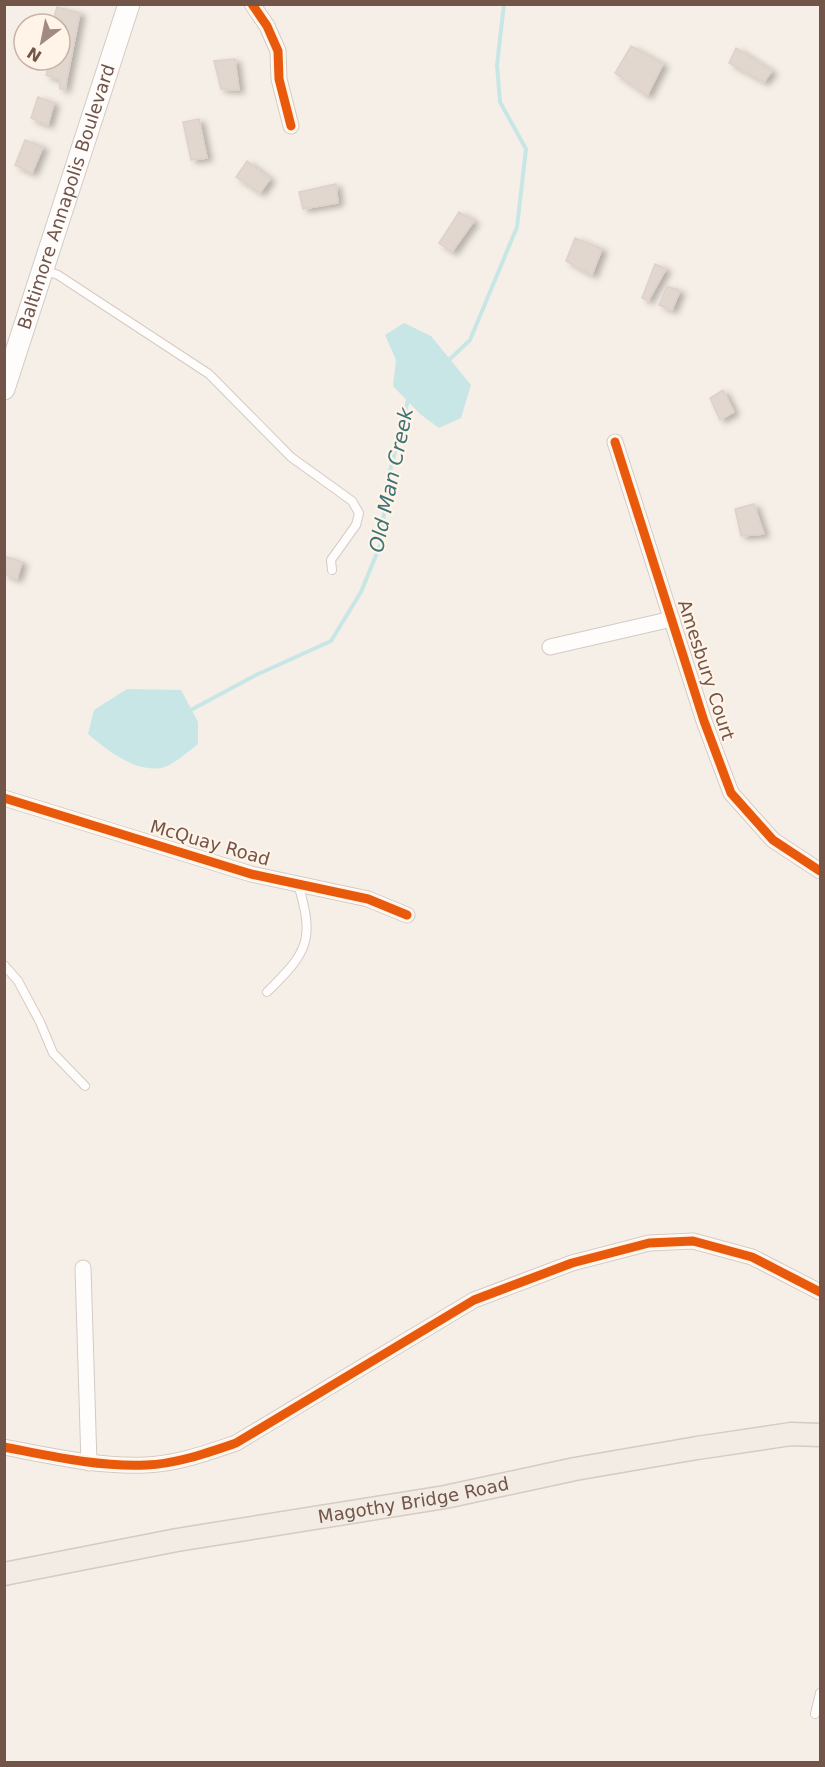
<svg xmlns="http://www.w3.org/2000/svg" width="825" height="1767" viewBox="0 0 825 1767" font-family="'DejaVu Sans',sans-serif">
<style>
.water{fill:#c9e6e6}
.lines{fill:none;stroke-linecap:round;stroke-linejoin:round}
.stream{stroke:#c9e6e6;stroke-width:4}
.building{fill:#e2d7cf;stroke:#ded1ca;stroke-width:1.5;filter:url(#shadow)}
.service-casing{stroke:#d4cac5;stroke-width:10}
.minor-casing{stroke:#d4cac5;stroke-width:17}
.secondary-casing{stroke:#d4cac4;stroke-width:23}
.primary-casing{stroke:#d5cac4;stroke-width:25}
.service{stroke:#fefdfb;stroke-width:8}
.minor{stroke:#fefdfb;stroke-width:15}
.secondary{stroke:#fefdfb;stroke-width:21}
.primary{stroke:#f2ece4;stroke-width:22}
.cycleway-casing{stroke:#fff4e7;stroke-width:13}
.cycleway{stroke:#e8590c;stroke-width:9}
.labels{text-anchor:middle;stroke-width:4.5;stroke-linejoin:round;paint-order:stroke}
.street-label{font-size:18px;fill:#735448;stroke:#fff4e7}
.water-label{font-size:20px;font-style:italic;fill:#3c7378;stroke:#fff4e7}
</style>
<defs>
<filter id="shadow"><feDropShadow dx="5" dy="3" stdDeviation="3" flood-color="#0004"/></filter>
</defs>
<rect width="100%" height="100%" fill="#f6efe7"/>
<g class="water">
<polygon points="404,323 431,336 471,385 461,418 439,428 420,414 393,386 396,360 385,335"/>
<path d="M127 689 181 690 198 722V744C189 751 178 761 167 766 140 777 107 750 88 734L94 710Z"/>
</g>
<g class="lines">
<g class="stream">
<polyline points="448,361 470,340 517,227 526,149 500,102 497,65 504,4"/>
<polyline points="189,711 256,675 331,641 361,592 381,543 387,483 409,396"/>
</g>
</g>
<g class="building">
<polygon points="57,7 80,13 65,89 60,89 60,80 46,75 51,60 60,60 60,24 52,24"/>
<polygon points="631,46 663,64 647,96 615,73"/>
<polygon points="736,48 772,71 764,82 729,63"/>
<polygon points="235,59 239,90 221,89 214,61"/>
<polygon points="38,97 54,103 48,125 31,118"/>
<polygon points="199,119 207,158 191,160 183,122"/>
<polygon points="25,140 43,147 32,173 15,165"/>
<polygon points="247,161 270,179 260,193 236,177"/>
<polygon points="336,184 338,203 303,209 299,192"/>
<polygon points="459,212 474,221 452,252 439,243"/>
<polygon points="575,238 602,249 592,275 566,261"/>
<polygon points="655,264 666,269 648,301 642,298"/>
<polygon points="667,286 680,291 672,310 659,305"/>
<polygon points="723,390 734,412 720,420 710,398"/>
<polygon points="754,504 764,534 741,536 735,509"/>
<polygon points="4,556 22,562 17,579 4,574"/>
</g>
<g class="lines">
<g class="service-casing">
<g id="service">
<polyline points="44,270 58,275 209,374 291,457 352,501 359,513 356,525 331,560 332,570"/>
<polyline points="4,965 18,981 40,1022 53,1053 85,1086"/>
<path d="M267 992C308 952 315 940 298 884"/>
<polyline points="815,1714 820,1693"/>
</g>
</g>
<g class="minor-casing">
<g id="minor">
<polyline points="252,4 267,26 278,51 279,79 291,126"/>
<polyline points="615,442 704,721 731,793 773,840 820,871"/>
<polyline points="550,647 672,619"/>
<polyline points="4,798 251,874 368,899 407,915"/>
<polyline points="83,1268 89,1463"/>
<path d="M4 1447C51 1456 98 1467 146 1465 176 1464 207 1453 236 1443L474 1300 572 1263 649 1243 693 1241 752 1257 820 1292"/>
</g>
</g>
<g class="secondary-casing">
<g id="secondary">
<path id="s1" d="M4 389 129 4"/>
</g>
</g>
<g class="primary-casing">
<g id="primary">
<path id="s2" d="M4 1574 177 1540 445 1497 575 1469 697 1448 791 1434 820 1435"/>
</g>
</g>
<use href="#service" class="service"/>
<use href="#minor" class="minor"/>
<use href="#secondary" class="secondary"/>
<use href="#primary" class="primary"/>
<g class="cycleway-casing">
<g id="cycleway">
<polyline points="252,4 267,26 278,51 279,79 291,126"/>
<polyline points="615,442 704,721 731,793 773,840 820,871"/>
<polyline points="4,798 251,874 368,899 407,915"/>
<path d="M4 1447C51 1456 98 1467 146 1465 176 1464 207 1453 236 1443L474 1300 572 1263 649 1243 693 1241 752 1257 820 1292"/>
</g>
</g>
<use href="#cycleway" class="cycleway"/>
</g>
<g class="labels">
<g class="street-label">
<text dy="6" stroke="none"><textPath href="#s1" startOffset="202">Baltimore Annapolis Boulevard</textPath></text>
<text transform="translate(706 670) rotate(72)" y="6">Amesbury Court</text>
<text transform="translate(210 843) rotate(16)" y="6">McQuay Road</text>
<text dy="6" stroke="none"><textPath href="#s2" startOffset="416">Magothy Bridge Road</textPath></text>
</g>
<g class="water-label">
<text transform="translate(391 480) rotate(-78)" y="7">Old Man Creek</text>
</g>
</g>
<rect width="825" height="1767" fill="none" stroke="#735448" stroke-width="12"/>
<g transform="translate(42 42) rotate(212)"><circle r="28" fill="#fff4e7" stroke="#c7b4a7" stroke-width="1.5"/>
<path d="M0-4.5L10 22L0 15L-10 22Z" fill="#a18a80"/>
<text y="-9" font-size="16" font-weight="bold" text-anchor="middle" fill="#735448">N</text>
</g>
</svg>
